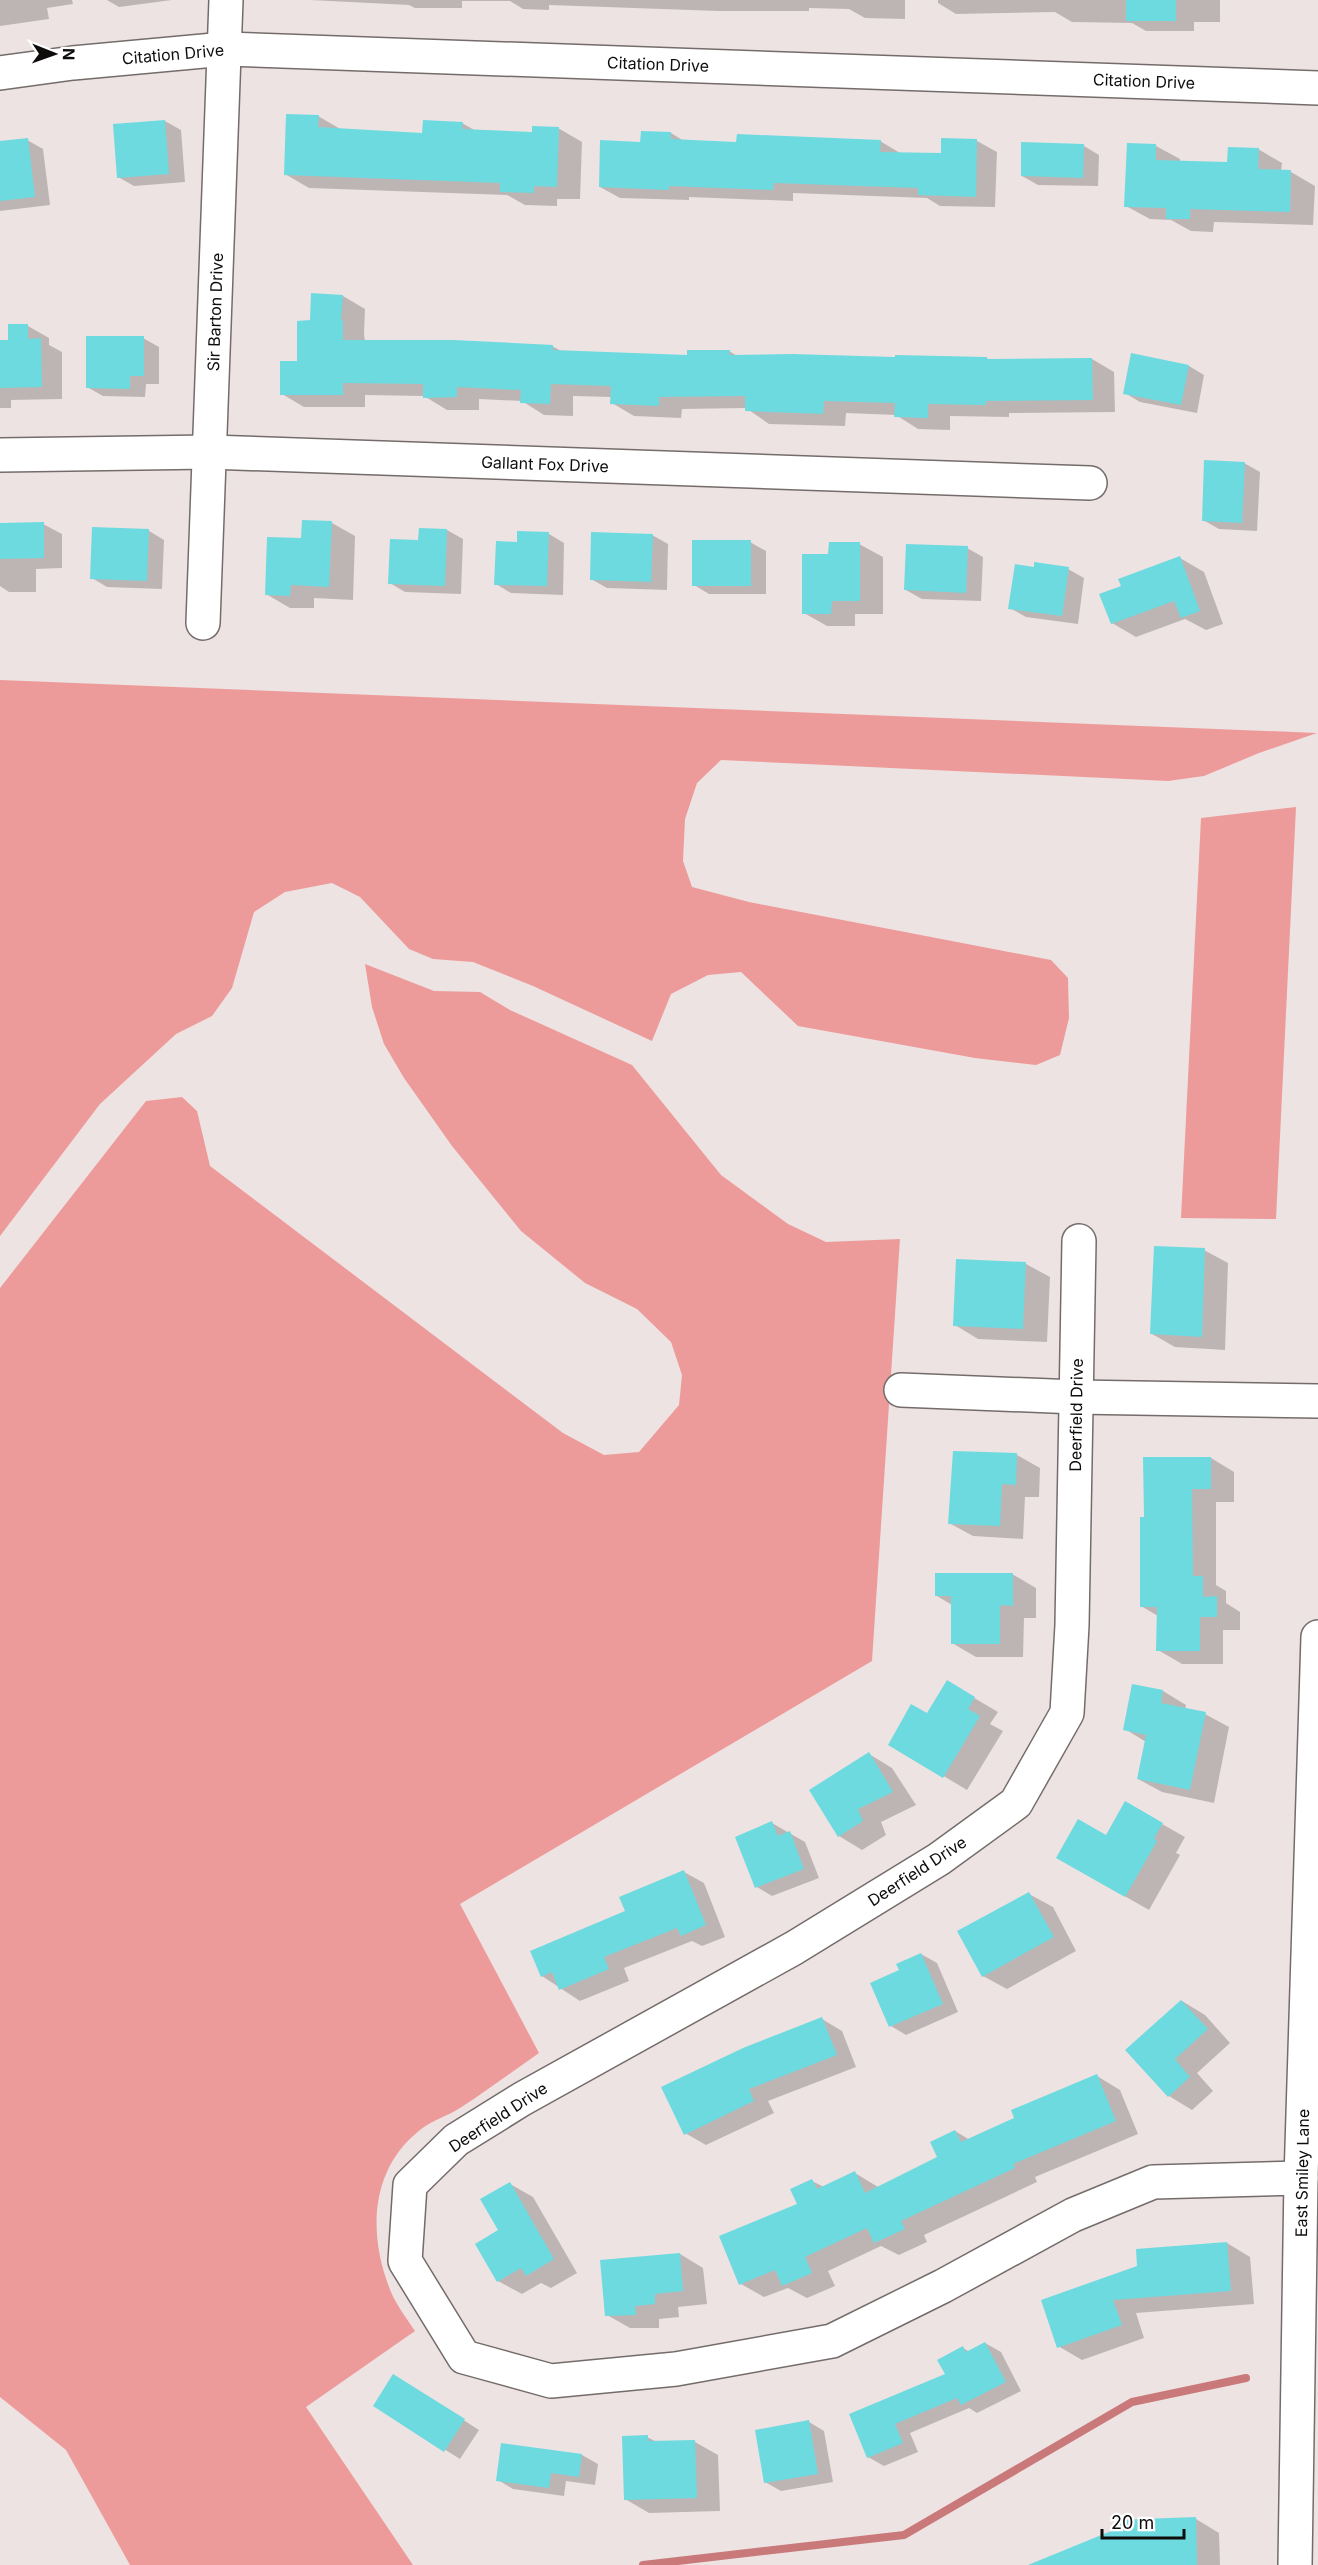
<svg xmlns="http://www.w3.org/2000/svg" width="1318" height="2565" viewBox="0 0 1318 2565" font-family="Inter,sans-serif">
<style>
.forest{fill:#ed9b9a}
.shadow{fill:#0003}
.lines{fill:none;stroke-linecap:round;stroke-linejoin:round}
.stream{stroke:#c97979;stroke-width:8}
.building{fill:#6ddadf}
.minor-casing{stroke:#746c6b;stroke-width:36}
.minor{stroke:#fff;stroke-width:33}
.labels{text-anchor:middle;stroke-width:4.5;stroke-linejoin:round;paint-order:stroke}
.street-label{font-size:16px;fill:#0f0c0c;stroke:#fff}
</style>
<rect width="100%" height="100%" fill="#ede3e2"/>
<g class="forest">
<polygon points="0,680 1317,733 1259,753 1204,776 1168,781 721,760 697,783 685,819 683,861 692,887 749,902 1051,960 1068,978 1069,1018 1060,1055 1036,1065 975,1058 798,1026 741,972 708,975 671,994 652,1041 533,986 473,962 433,959 409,949 360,897 332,883 285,892 254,912 232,988 212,1016 176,1034 100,1104 0,1236"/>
<polygon points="1296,807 1276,1219 1181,1218 1201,818"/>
<path d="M365 964 434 991 480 992 510 1010 632 1065 721 1175 788 1224 826 1242 900 1239 872 1661 460 1904 539 2053C513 2071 487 2091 460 2108 448 2116 432 2120 420 2130 369 2170 368 2236 391 2292 397 2306 407 2319 415 2331L306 2407 413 2565H130L66 2450 0 2397V1288L146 1101 182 1097 197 1111 210 1166 563 1433 604 1455 639 1452 679 1405 682 1375 671 1342 637 1309 585 1283 521 1231 452 1146 404 1078 384 1044 372 1007Z"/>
</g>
<g class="shadow">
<polygon points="0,0 72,0 73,4 47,8 49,19 0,26"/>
<polygon points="107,0 172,0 119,7"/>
<polygon points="310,0 905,0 905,19 865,18 849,9 809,8 809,11 718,11 549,5 549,10 523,9 510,1 462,1 462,8 415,8 409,5"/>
<polygon points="938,0 1220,0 1220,22 1194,22 1194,31 1146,31 1132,23 1072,22 1055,12 956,14 938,3"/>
<polygon points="318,116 342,130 423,135 462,123 476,131 533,133 558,128 582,142 580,199 557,199 557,206 525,205 507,195 309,188 285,174"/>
<polygon points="165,121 181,130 185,182 134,186 118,177"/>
<polygon points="671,133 684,141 737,143 880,141 900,153 943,155 977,141 997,152 995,207 940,206 927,198 793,193 793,201 689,197 689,200 620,198 600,187 642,143"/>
<polygon points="27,140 43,149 50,205 0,211 0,143"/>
<polygon points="1084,146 1099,155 1098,186 1038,185 1022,176"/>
<polygon points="1156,146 1180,159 1180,162 1229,164 1258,149 1282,163 1281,172 1291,172 1315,186 1313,225 1214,222 1213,232 1191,231 1171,220 1150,219 1126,206"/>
<polygon points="343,296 365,309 364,334 365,342 552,346 563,352 688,357 729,351 739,357 987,358 991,361 1092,359 1114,372 1115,412 1009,413 1009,417 950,416 950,430 918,429 896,415 846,413 845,426 769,424 746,408 682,409 681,418 634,416 612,403 612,397 573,396 573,416 544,415 522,401 479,399 479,410 447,410 424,396 365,395 365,407 304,407 282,394 299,362 311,322"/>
<polygon points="28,326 49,338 49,345 62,352 62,399 11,400 11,408 0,408 0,342 9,341"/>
<polygon points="143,338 159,347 159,384 146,384 145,397 103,396 87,387"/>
<polygon points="1132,355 1189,366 1204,375 1197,413 1140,402 1125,393"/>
<polygon points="1244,463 1260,472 1257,531 1219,529 1203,520"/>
<polygon points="332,523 355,536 353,600 314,598 314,608 290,608 266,594 302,540"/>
<polygon points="0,524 43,524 62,534 62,568 36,569 36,592 9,592 0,586"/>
<polygon points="447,530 463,539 461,594 405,592 390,583 420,542"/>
<polygon points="149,531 164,540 162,589 107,587 92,578"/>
<polygon points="549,534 564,543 563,595 511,593 496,584 519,543"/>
<polygon points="652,535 668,544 667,590 607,588 591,579"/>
<polygon points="750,542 766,551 766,594 709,594 694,585"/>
<polygon points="859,544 883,557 883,614 855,614 855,626 827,626 804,613 830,555"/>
<polygon points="967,548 983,557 981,601 922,599 906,590"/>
<polygon points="1180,558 1204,572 1223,624 1206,630 1185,619 1136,637 1112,623"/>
<polygon points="1035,569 1068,569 1084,578 1078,624 1026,617 1010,608"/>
<polygon points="1204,1250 1228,1263 1225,1350 1175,1347 1152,1334"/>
<polygon points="957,1260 1026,1264 1050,1277 1047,1342 978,1339 955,1325"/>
<polygon points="1017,1455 1040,1468 1039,1497 1025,1497 1023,1539 973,1536 949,1523"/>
<polygon points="1211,1458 1234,1472 1234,1502 1216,1502 1216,1585 1226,1591 1226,1603 1240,1612 1240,1630 1223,1630 1223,1664 1182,1664 1158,1650 1158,1616 1141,1606 1145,1519"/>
<polygon points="1012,1574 1036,1588 1036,1618 1024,1618 1023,1657 976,1657 952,1643 952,1605 937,1596"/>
<polygon points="947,1682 998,1712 990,1724 1003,1731 967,1790 890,1744 928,1715"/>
<polygon points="1163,1691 1186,1705 1185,1710 1205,1714 1229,1727 1214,1803 1162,1792 1138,1779 1146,1742 1125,1729"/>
<polygon points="869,1754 892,1768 916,1805 881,1822 886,1835 862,1850 839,1836"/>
<polygon points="1125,1803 1185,1837 1176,1853 1180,1855 1149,1910 1058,1858 1107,1837"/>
<polygon points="772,1823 805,1842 819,1878 772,1896 757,1887 736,1838"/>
<polygon points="684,1872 704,1883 725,1937 702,1946 692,1941 624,1968 629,1981 580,2001 542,1976"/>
<polygon points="1029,1894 1053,1907 1076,1951 1007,1989 983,1976"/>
<polygon points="921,1954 937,1963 958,2012 906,2035 891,2026 872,1983 901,1971"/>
<polygon points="1182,2001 1205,2015 1230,2043 1197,2073 1213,2091 1192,2110 1169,2096"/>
<polygon points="822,2019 842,2031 856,2067 768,2101 774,2113 706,2145 685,2133"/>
<polygon points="1097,2076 1120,2090 1138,2134 1035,2177 1037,2182 924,2235 927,2242 899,2255 881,2246 828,2271 835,2286 807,2298 788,2288 764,2297 741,2284 799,2204 812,2181 824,2187 855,2173 878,2187 939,2158 955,2131 970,2140 1016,2119"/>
<polygon points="510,2184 533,2197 577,2273 551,2288 541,2283 522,2294 498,2281 500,2230"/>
<polygon points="1227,2243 1250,2257 1254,2304 1136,2313 1144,2338 1082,2360 1058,2346 1042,2301"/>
<polygon points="680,2254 703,2268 707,2304 678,2307 679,2317 659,2319 659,2328 630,2328 607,2315"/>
<polygon points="985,2343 1001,2352 1021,2391 977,2413 969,2408 910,2433 918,2452 884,2466 868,2457 851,2415 947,2375 963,2348 970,2352"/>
<polygon points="409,2385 479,2430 460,2459 375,2406"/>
<polygon points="809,2422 824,2431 833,2482 781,2491 765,2482"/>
<polygon points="647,2437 657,2442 695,2442 718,2455 720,2511 649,2513 625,2499"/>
<polygon points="502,2445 582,2455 598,2464 595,2485 566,2481 564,2496 513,2489 498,2480"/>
<polygon points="1196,2519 1219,2533 1220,2565 1029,2565"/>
</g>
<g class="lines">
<polyline class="stream" points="643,2565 904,2535 1132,2402 1246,2378"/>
</g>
<g class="building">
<rect x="1126" y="0" width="50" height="21"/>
<polygon points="286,114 319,115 318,127 422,133 423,120 463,122 462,129 532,132 532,126 559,127 557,187 534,186 534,193 500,192 500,183 284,175"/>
<polygon points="165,120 169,174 117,178 113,124"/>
<polygon points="641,131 671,132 671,139 736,142 737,134 881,140 880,152 941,153 941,138 977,139 976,197 918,195 918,188 774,183 773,190 669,186 669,190 599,187 600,140 640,142"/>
<polygon points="28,138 35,197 0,201 0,141"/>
<polygon points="1021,142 1084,144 1083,178 1021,176"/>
<polygon points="1127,143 1156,144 1156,160 1227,162 1228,147 1259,148 1258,169 1291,170 1290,212 1190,209 1190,219 1166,219 1166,208 1124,207"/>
<polygon points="311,293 343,295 341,320 343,320 343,340 454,340 553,345 553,350 687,355 687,350 730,350 729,355 792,354 895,357 895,355 987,357 987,359 1092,358 1093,400 986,401 986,405 928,404 928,418 894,417 895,403 824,401 823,414 745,411 745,396 659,397 659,406 610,404 611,386 551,384 550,404 520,403 521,390 457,387 457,397 423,398 423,384 343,383 343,395 280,395 280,361 297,361 297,321 310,320"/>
<polygon points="8,324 28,324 28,339 41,338 42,387 0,388 0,340 8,340"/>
<polygon points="86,336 144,336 144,376 130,376 130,389 86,388"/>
<polygon points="1131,353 1189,365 1181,405 1123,394"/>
<polygon points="1204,460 1245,462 1242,523 1202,521"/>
<polygon points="302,520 332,521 329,587 291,585 290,596 265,595 267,537 301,538"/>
<polygon points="44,522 44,558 0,559 0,523"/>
<polygon points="92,527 149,529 147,581 90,579"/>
<polygon points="419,528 447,529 445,586 388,584 390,539 418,540"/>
<polygon points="517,531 549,532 547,586 494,585 496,541 517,542"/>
<polygon points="591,532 653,534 651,582 590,580"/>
<rect x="692" y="540" width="59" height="46"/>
<polygon points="829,542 860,542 860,601 832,601 831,614 802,614 802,554 828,554"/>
<polygon points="906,544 968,546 966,593 904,590"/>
<polygon points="1180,556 1200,611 1181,618 1174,601 1111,624 1099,594 1121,586 1118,579"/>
<polygon points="1034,562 1069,567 1062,616 1008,609 1015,564 1034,567"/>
<polygon points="1154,1246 1205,1248 1202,1337 1150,1334"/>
<polygon points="956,1259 1026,1262 1023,1329 953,1326"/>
<polygon points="953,1451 1017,1453 1016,1485 1002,1484 1000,1526 948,1524"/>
<polygon points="1143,1457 1211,1457 1211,1489 1192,1489 1193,1576 1203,1576 1203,1597 1217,1596 1217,1617 1200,1617 1200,1651 1156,1651 1157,1607 1140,1607 1140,1517 1144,1517"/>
<polygon points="935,1573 1013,1573 1013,1606 1000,1605 1000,1644 951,1644 951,1596 935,1596"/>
<polygon points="947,1680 975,1697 968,1709 980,1716 943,1778 888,1745 911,1704 927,1713"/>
<polygon points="1132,1684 1163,1690 1161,1703 1206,1712 1190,1790 1137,1779 1146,1735 1123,1730"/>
<polygon points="869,1752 893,1792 858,1809 863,1821 838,1837 809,1790"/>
<polygon points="1125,1801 1163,1823 1154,1838 1157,1841 1125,1897 1056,1858 1078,1819 1106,1835"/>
<polygon points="772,1821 778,1836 790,1831 804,1869 755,1888 735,1837"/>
<polygon points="684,1870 706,1925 681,1936 677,1928 604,1957 609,1969 559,1990 552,1972 541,1977 530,1951 625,1911 619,1897"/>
<polygon points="1029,1892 1054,1937 982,1977 957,1931"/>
<polygon points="921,1953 943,2004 889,2027 870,1983 899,1970 896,1964"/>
<polygon points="1181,2000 1208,2029 1175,2059 1190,2077 1168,2097 1125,2050"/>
<polygon points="822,2017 837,2055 749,2089 754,2101 684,2135 661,2087 743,2048"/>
<polygon points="1097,2074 1116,2121 1013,2164 1015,2168 901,2221 905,2229 874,2243 867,2228 805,2257 812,2273 782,2286 775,2270 739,2285 719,2236 797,2204 790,2189 812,2179 817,2189 855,2171 865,2193 937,2157 930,2142 955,2130 961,2142 1014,2118 1011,2110"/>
<polygon points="510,2182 554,2259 526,2276 521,2268 497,2282 475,2244 498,2230 480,2199"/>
<polygon points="1227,2242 1231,2291 1113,2300 1122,2325 1057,2348 1041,2300 1137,2266 1136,2249"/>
<polygon points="680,2253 683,2291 655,2294 655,2304 635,2306 636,2315 605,2316 600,2260"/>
<polygon points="985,2342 1006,2382 961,2405 957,2398 895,2424 903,2443 867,2458 849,2414 945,2374 937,2360 963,2346 966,2352"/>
<polygon points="393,2374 465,2419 444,2452 373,2406"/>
<polygon points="809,2420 818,2474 764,2483 755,2430"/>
<polygon points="648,2435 648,2441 695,2440 697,2498 624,2500 622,2436"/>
<polygon points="501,2443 582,2454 579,2477 551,2473 549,2488 496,2481"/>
<polygon points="1196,2517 1197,2565 1028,2565 1116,2529 1115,2520"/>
</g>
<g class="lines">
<g class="minor-casing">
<g id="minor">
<polyline points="0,73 73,63 225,49 1318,88"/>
<polyline points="0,455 210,452 1090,483"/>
<polyline points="203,623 226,0"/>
<polyline points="1079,1241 1072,1625 1067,1713 1016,1803 939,1859 794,1948 522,2099 456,2140 410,2185 405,2261 464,2357 551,2381 676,2369 832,2341 943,2286 1073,2215 1153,2182 1301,2178"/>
<polyline points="901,1390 1076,1397 1318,1401"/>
<polyline points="1295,2565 1301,2178 1318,1637"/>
</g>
</g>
<use href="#minor" class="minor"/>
</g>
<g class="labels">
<g class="street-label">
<text transform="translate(173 54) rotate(-5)" y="6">Citation Drive</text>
<text transform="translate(658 64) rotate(2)" y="6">Citation Drive</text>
<text transform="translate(1144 81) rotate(2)" y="6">Citation Drive</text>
<text transform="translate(215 312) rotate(-88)" y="6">Sir Barton Drive</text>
<text transform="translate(545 464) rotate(2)" y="6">Gallant Fox Drive</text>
<text transform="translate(1076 1415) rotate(-89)" y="6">Deerfield Drive</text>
<text transform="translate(917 1871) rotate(-33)" y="6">Deerfield Drive</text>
<text transform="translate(498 2117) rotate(-33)" y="6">Deerfield Drive</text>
<text transform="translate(1302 2173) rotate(-89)" y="6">East Smiley Lane</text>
</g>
</g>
<g transform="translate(54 54) rotate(91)" stroke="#ffffff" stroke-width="4.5" paint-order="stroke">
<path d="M0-4.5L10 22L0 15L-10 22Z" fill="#0f0c0c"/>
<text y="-9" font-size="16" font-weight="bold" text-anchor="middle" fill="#0f0c0c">N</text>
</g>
<path d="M1102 2529v9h82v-9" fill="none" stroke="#0f0c0c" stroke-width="3"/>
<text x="1111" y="2529" font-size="18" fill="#0f0c0c" stroke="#ffffff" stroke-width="4.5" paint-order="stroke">20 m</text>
</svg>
